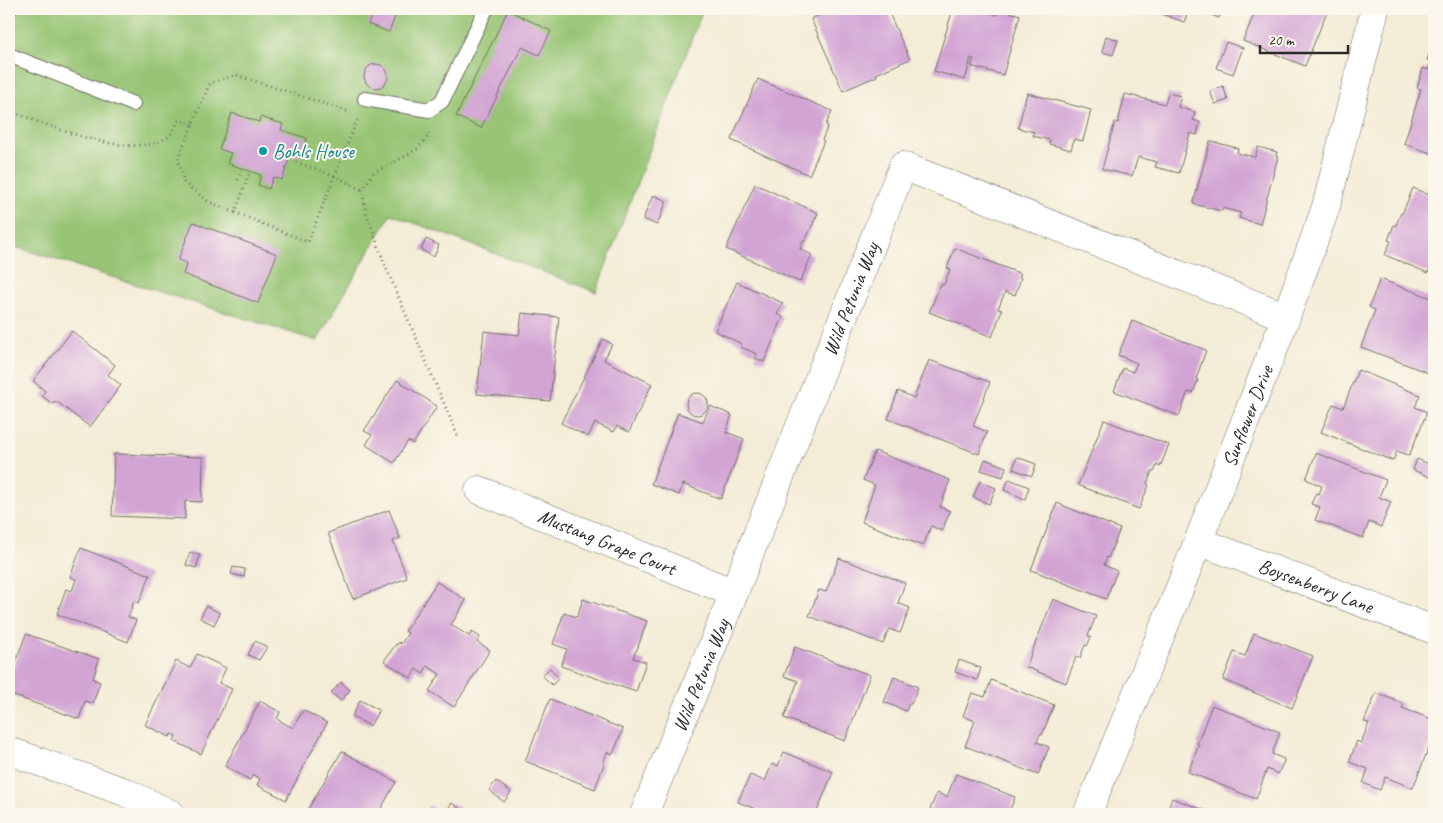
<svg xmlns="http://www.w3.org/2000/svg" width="1443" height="823" viewBox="0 0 1443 823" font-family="Caveat,sans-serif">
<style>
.green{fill:#97c574;stroke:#617850}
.building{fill:#d2a4d4}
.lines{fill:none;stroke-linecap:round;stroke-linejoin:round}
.lane-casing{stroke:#716f67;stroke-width:16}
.street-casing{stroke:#716f67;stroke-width:29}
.path{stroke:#716f67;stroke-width:3;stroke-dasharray:1 4;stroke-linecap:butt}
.lane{stroke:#fff;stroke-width:14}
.street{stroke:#fff;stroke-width:28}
.culture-dot{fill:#0f9aa8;stroke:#fbf7ec;stroke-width:2}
.labels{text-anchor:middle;stroke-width:4;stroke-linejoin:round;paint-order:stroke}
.culture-label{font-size:20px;fill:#0d838f;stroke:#fbf7ec;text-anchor:start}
.street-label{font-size:20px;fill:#2b2b2b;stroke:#fbf7ec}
</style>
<rect width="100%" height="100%" fill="#fbf7ec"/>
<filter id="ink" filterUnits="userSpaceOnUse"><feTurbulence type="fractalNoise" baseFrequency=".02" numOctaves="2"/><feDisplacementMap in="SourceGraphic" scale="10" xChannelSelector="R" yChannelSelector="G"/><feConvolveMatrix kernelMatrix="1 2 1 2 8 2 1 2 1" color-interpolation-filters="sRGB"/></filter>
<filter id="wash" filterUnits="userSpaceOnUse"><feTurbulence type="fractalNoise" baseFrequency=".0096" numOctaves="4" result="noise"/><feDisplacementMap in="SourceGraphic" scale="20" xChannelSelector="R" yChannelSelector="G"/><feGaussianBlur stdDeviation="1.12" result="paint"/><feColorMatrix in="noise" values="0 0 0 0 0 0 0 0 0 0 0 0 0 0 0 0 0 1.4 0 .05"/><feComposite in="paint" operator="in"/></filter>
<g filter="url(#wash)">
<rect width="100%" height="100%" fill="#f3ecd6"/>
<polygon class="green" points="9,9 703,9 596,292 391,214 317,341 9,245"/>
<g id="blocks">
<g class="building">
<polygon points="374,9 398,9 389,32 368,24"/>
<polygon points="833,9 887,9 910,59 876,74 877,76 843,91 811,19"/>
<polygon points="953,9 975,9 997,15 999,9 1020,15 1003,75 971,66 974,59 971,58 965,80 934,71"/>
<polygon points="1164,9 1189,9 1184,22 1162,14"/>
<polygon points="1196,9 1223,9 1219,18"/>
<polygon points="1256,9 1328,9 1305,66 1243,41"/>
<polygon points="508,10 551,31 539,55 522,47 481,128 456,116"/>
<polygon points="1106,36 1118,40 1113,55 1102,52"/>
<polygon points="1434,39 1434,154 1404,144 1421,89 1417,88 1423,68 1428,70 1431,61 1427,60"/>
<polygon points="1226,42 1243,48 1233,74 1216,68"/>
<circle cx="376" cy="76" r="12"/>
<polygon points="758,79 832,111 826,125 828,126 822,140 824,141 809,175 731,140"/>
<polygon points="1223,86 1228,100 1215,104 1210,91"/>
<polygon points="1027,93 1091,110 1083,141 1074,139 1071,150 1049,144 1050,140 1033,136 1034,132 1018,128"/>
<polygon points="1168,93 1181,96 1178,107 1195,112 1193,120 1200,122 1197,135 1190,133 1179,173 1155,167 1157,162 1138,157 1132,176 1102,169 1115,122 1118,123 1125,94 1165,104"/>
<polygon points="232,113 259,122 260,117 283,124 281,130 307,138 300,157 291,154 282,180 273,177 269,189 258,185 261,175 227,163 231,153 219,149"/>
<polygon points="1210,141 1237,148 1238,149 1237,153 1255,157 1258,147 1277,152 1276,156 1278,157 1260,224 1239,218 1241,213 1222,208 1222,211 1193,204"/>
<polygon points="755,184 818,213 805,241 803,241 800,249 812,255 800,282 726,249"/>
<polygon points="1413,188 1434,197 1434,258 1428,273 1385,255 1391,241 1388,240 1394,225 1396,225 1401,213 1402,214"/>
<polygon points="653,195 667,201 657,225 643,219"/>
<polygon points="193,222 277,254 258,303 183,274 187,263 178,260"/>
<polygon points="426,239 439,245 434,257 421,250"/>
<polygon points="955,248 1021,274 1019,277 1021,278 1015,295 1005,292 998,309 1002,310 992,337 929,312 941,284 944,285 950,269 947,268"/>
<polygon points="1380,279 1434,299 1434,364 1431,374 1361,347 1375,310 1369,307"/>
<polygon points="737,282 783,303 777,314 783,317 764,362 755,358 757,354 741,347 742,344 715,331"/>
<polygon points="522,313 559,317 550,401 477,394 484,331 519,335"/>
<polygon points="1132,321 1206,350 1196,379 1198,380 1193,393 1188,392 1179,416 1114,391 1123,368 1133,372 1137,363 1118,355"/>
<polygon points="72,331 115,365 108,375 121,385 90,427 56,401 53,404 42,396 45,391 33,381"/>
<polygon points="603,339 612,344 604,360 652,384 629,432 617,426 614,432 595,423 588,437 561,423"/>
<polygon points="929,360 990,382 973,426 987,432 979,454 888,419 898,391 914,398"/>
<polygon points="1358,370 1420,395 1415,407 1427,412 1409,456 1397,451 1393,461 1321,432 1333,404 1343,408"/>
<polygon points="397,380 437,406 413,444 408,441 394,463 366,445 372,435 364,431"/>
<circle cx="697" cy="404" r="11"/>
<polygon points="710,406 732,415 726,432 744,439 721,499 683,484 679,495 651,484 678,413 703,422"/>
<polygon points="1104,420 1169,445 1160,467 1157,465 1154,472 1152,471 1147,484 1149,485 1139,509 1078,485"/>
<polygon points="875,451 950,480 940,507 950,511 942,531 931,526 923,546 862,522 875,485 863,480"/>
<polygon points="1316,453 1386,480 1379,497 1391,502 1381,527 1369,522 1363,538 1315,520 1320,507 1311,504 1316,493 1319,494 1322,486 1306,479"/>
<polygon points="114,454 203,457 202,502 185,501 185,519 112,516"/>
<polygon points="1017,457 1036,464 1032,476 1013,469"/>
<polygon points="985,459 1006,467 1003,477 981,470"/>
<polygon points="1417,459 1434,466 1434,479 1413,470"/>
<polygon points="1009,479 1029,487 1025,499 1004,490"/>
<polygon points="980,481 996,488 989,504 973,497"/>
<polygon points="1057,503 1120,529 1108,558 1107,557 1104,565 1117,571 1106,599 1031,570"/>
<polygon points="389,510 400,538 393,541 407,578 353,599 328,533"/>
<polygon points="81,548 150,575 139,603 134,601 128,617 136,620 128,642 57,614 66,589 72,591 76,579 70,577"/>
<polygon points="190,552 200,555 196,568 186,565"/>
<polygon points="839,558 905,583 898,603 910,608 900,633 889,629 883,644 809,616 819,590 826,592"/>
<polygon points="233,567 245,569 244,577 231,574"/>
<polygon points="437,582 466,600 451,625 469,636 472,632 480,637 477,642 490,650 454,707 429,691 440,674 427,666 423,674 416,669 411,678 384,661 396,644 397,645 399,642 401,644 408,633 405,631"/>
<polygon points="583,599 647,621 637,650 636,650 633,658 646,662 636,692 561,666 567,649 553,644 564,613 577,617"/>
<polygon points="1053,599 1096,616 1088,636 1091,637 1087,646 1085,645 1080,658 1076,657 1066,683 1026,667"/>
<polygon points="206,606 220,613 214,625 200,618"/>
<polygon points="1254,633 1313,656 1292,708 1223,680 1234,652 1245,656"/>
<polygon points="26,634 99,659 93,679 100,682 93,703 85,701 79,719 9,694 9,667 13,669"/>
<polygon points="255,641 267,647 259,660 248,655"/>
<polygon points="795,647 870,675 845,741 784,718 798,681 784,676"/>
<polygon points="197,654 226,668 219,683 232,689 201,754 174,741 176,736 171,734 170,737 145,725 176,661 190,668"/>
<polygon points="959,660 981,668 977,680 955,672"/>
<polygon points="550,668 559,678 552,685 542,675"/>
<polygon points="894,677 918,687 911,704 909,703 906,711 884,702"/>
<polygon points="991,680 1054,705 1042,735 1040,734 1037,742 1049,747 1038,775 965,746 975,721 963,716 972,693 985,697"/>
<polygon points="341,682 350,690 341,701 331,693"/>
<polygon points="1376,693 1404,704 1402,708 1434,720 1434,734 1413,788 1385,777 1380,790 1363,783 1368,769 1349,762 1357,741 1361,743 1369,723 1364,722"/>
<polygon points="550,699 623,729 613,754 607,752 603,764 604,764 595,789 525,761"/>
<polygon points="360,700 379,710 370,726 352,716"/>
<polygon points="260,701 280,712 277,719 293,728 303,710 327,723 286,800 257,785 260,779 253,775 250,780 225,766"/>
<polygon points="1212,705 1280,732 1272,754 1284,759 1284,761 1278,774 1267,769 1256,799 1188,772 1199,745 1197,744"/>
<polygon points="342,751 396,782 378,814 314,814 307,811"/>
<polygon points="784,752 833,772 816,814 768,814 738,802 750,775 765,781 772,764 778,766"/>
<polygon points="956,774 1015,797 1010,810 1012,811 1011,814 928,814 937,793 947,797"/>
<polygon points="496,781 511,792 504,802 489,790"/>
<polygon points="1172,798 1215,814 1166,814"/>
<polygon points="452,803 467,814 444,814"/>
<polygon points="430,806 442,814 424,814"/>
</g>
</g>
</g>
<g filter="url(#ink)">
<use href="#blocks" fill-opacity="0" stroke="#716f67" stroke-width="1"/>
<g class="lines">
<g class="lane-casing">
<g id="lane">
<polyline points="9,11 10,9"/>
<polyline points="9,55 133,104"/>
<polyline points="365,99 429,110 442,101 486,9"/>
</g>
</g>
<g class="street-casing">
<g id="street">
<path id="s1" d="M479 490 734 593"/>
<path id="s2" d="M1198 541 1434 630"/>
<polyline points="9,751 125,792 171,814"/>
<path id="s3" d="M644 814 734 593 903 166 1286 317"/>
<path id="s4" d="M1087 814 1177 595 1286 317 1326 207 1375 9"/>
</g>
</g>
<g class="path">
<path d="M9 111C50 125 112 154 155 143 159 141 165 140 169 136 173 132 176 125 179 120L193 124"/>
<polyline points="347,111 236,75 210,83 178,159 184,183 209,202 308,242 357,120"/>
<polyline points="296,162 335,176 362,190 366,212 385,265 459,439"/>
<polyline points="238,180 243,169"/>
<polyline points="362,190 374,172 397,161 417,149 428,137 430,132"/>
<polyline points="235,213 250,171"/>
</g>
<use href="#lane" class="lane"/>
<use href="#street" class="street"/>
</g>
</g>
<circle class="culture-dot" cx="263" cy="151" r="5"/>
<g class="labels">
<g class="culture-label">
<text x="273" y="158">Bohls House</text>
</g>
<g class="street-label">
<text dy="7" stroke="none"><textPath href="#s3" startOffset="555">Wild Petunia Way</textPath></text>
<text dy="7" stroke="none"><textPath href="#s4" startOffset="429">Sunflower Drive</textPath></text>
<text dy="7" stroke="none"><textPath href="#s1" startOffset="138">Mustang Grape Court</textPath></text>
<text dy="7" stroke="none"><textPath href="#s2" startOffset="126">Boysenberry Lane</textPath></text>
<text dy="7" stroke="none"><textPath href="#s3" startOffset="150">Wild Petunia Way</textPath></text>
</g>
</g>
<rect width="1443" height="823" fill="none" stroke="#fbf7ec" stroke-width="30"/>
<path d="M1260 45v8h88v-8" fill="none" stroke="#2b2b2b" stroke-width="2.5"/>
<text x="1268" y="45" font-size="15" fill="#2b2b2b" stroke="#fbf7ec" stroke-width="4" paint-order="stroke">20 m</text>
</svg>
